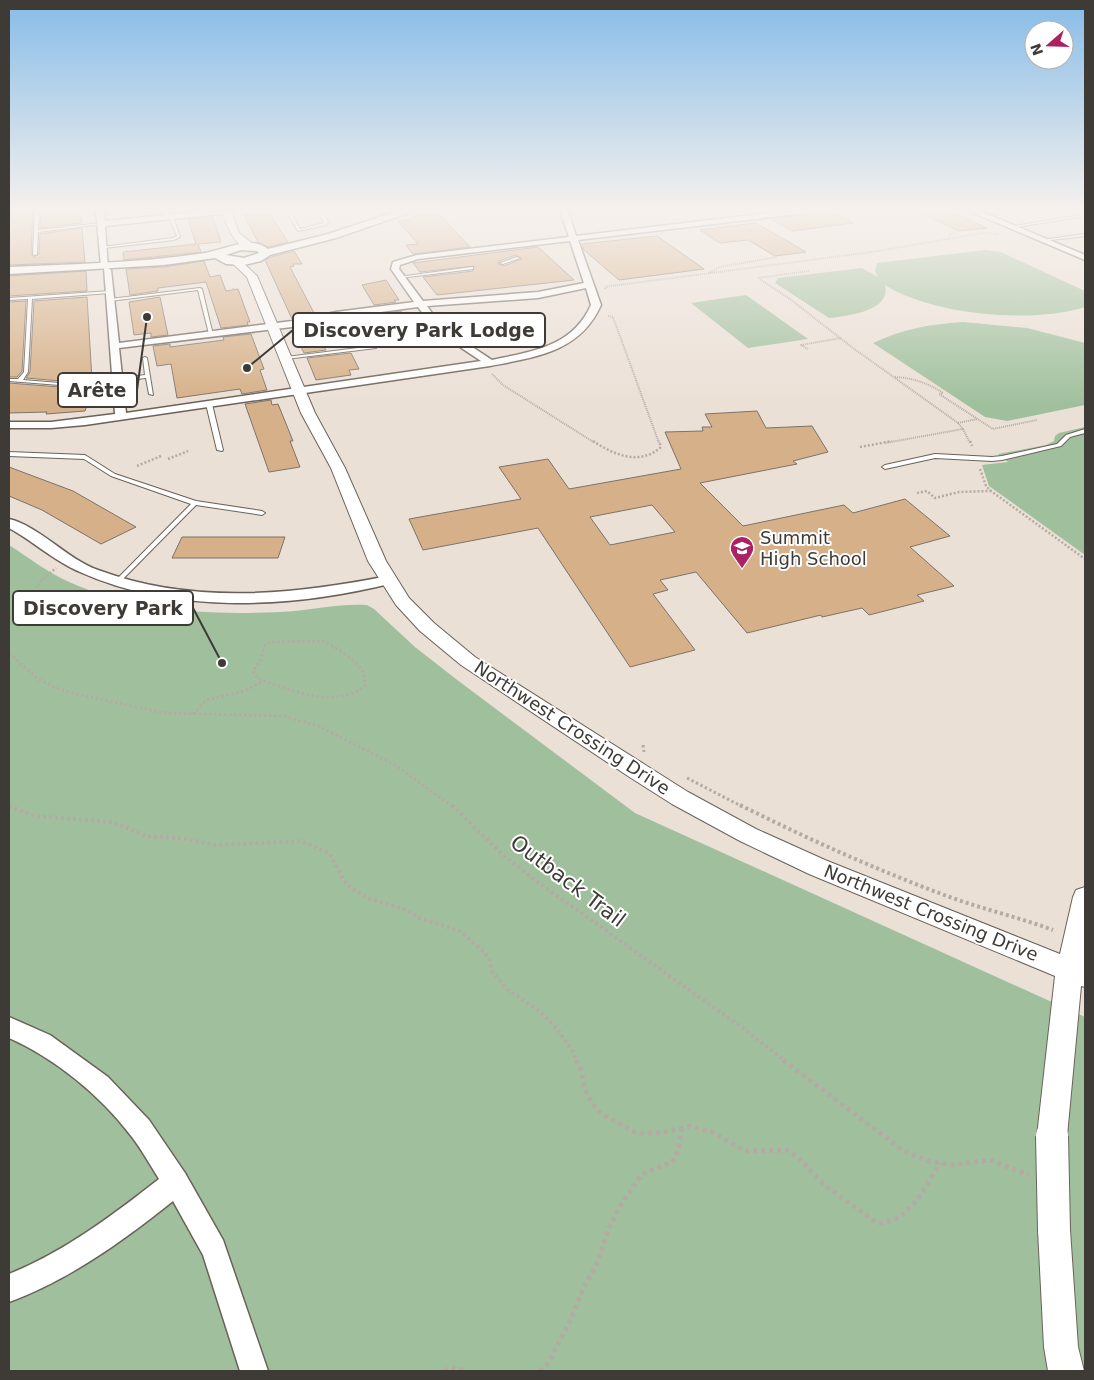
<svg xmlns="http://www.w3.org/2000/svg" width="1094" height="1380" viewBox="0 0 1094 1380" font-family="'DejaVu Sans',sans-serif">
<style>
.green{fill:#a0c09d}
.building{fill:#d6b088;stroke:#7c736a;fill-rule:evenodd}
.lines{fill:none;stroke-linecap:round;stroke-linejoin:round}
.service-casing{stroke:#6a6259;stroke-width:2}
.minor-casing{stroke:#6a6259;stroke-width:3}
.tertiary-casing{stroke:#6a6259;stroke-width:2}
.secondary-casing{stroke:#6a6259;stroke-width:3}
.path-far4{stroke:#b3aba3;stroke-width:2;stroke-dasharray:1 1;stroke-linecap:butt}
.path-far3{stroke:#b3aba3;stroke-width:2.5;stroke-dasharray:2 2;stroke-linecap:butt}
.path-far2{stroke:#b3aba3;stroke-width:3;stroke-dasharray:2.5 2.5;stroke-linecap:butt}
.path-far1{stroke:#b3aba3;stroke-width:4;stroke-dasharray:3 3;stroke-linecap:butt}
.path{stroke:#b3aba3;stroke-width:5;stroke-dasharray:4 4;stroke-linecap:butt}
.service{fill:#fff;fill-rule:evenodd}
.minor{fill:#fff;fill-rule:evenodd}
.tertiary{fill:#fff;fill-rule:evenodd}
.secondary{fill:#fff;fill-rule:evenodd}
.tertiary-bridge-casing{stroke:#6a6259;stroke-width:34;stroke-linecap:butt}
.tertiary-bridge{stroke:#fff;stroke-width:32}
.labels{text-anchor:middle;stroke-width:4;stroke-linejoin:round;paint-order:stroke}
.poi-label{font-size:18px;fill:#3e3b37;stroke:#fff;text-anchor:start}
.street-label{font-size:18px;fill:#3e3b37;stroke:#fff}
.near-street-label{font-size:21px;fill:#3e3b37;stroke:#fff}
.leader{fill:none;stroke:#3e3b37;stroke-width:2}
.callout-dot{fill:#3e3b37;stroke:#fff;stroke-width:2}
.callout{fill:#fff;stroke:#3e3b37;stroke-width:2}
.callout-label{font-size:19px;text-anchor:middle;font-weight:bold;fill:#3e3b37}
</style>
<rect width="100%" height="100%" fill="#ebe0d6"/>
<g class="green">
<path d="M985 250 1001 252 1085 291V307C1032 324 932 315 885 285 892 311 847 316 829 318L775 283 778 278 862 268 878 277 875 271 877 263Z"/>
<polygon points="746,295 808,339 748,348 691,303"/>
<path d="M963 322 1027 328 1085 343V405L1007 421 985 417 873 343C903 329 930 324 963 322Z"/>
<polygon points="1085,427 1085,555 989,486 982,465 1008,462 998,454 1046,445 1054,441 1055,436 1059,433"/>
<path d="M9 545C28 557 47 572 67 581 134 612 207 615 280 612 309 611 338 603 367 605L374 609 415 647 456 679 635 813 1085 1017V1371H9Z"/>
</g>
<g class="building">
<polygon points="9,211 33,211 31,254 34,257 39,254 40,234 82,228 85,262 9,265"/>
<polygon points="41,211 80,211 82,223 40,228"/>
<polygon points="811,211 830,211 853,223 792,231 771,219 805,215"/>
<polygon points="916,211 950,211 987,228 959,231"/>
<polygon points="270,213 275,222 288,242 268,247 258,242 244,215"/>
<polygon points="439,214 470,247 413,254 406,245 418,244 398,221 413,219 411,217"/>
<polygon points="213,217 221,242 198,244 201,252 124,260 123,252 196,244 188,219"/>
<polygon points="756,223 806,252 775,256 748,240 720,243 700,230"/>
<polygon points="657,236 704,269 619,280 584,250 582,244"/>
<path d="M538 247 574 280 437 295 423 277 473 271 474 266 420 272 413 263ZM516 255 522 259 504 266 498 264 499 261Z"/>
<polygon points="294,251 302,264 293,264 294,266 290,267 314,313 292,319 265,260 271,257"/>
<polygon points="204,261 210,277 220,275 226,291 238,289 250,322 247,322 248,325 221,328 206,282 158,288 158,291 130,295 126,269 164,267"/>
<polygon points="86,271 87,291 9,296 9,276"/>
<polygon points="386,280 399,300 394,300 396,302 374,305 362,285"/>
<polygon points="87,297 92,380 72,382 26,378 30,372 34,301"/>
<polygon points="160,297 168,335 151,337 151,333 134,335 129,302"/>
<polygon points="26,301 22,371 17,377 9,377 9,302"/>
<polygon points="401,311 417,336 392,339 379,317 381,317 380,314"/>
<polygon points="312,325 326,350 304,353 293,331 297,328"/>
<polygon points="251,334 264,369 260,370 267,390 242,394 240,389 177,398 171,364 157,366 153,346 170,344 170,347 224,340 223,337"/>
<polygon points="351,353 359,369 349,370 351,375 316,380 307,358"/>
<polygon points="9,383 72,388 92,386 92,392 85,411 46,414 47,412 9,413"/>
<polygon points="271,400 272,405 278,404 293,441 290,441 300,467 269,472 245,404"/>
<path d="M757 411 766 428 812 426 828 452 793 461 797 464 700 483 743 526 844 505 853 513 905 499 950 536 910 547 954 586 917 595 924 601 869 615 862 608 822 617 821 615 747 633 696 572 660 580 668 590 653 594 695 650 630 667 538 528 423 550 409 519 521 499 499 467 548 459 569 489 681 469 665 432 703 431 702 427H712L705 414ZM652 505 675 532 610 545 590 517Z"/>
<polygon points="9,467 73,491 136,527 101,544 42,510 9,496"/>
<polygon points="182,537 285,537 278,558 172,558"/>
</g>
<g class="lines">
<g class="service-casing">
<g id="service">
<polygon points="35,211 39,211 38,230 101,223 103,224 38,232 37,254 35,255 33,254"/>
<polygon points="162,211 166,211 173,217 180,237 174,240 104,248 102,247 173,238 177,236 169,217"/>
<polygon points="286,211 290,211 300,229 324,223 324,222 317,211 321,211 328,222 326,225 298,231"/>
<polygon points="1072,211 1078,211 1085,214 1085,216 1011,228 1009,227 1081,215"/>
<polygon points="1085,234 1085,236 1043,241 1041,240"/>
<polygon points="517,257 520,258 503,264 500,263"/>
<polygon points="472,267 473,267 473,269 400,278 398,277"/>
<polygon points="200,288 202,289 213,335 209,334 198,290 110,301 108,300 110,299"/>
<polygon points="110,291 111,292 109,293 32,299 28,372 23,380 72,384 145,375 143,358 145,357 147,358 153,395 149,394 146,378 72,386 9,381 9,379 18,379 24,372 28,299 9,300 9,298"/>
<polygon points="328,315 332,316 346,342 346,343 342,342 328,316"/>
<polygon points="374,346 376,346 376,348 286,359 284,358 286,357"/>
<polygon points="207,403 212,404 223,450 222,451 217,450 206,404"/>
<polygon points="1085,429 1085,433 1070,437 1061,446 1002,460 992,461 935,458 885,469 882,467 885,465 935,454 992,457 1002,456 1057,444 1066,435"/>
<polygon points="9,452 85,455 115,474 196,501 262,511 265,513 262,515 196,505 120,582 116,582 115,581 116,580 191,504 111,476 84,459 9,456"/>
</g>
</g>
<g class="minor-casing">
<g id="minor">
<path d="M96 211H104L105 221 206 211H234L230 213 105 226 108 268 111 270 119 343 292 321 336 312 414 302 391 269 393 262 417 255 569 237 560 211H568L576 236 785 211H809L805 213 578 240 601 305C580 352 536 357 490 366L85 425 51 428H9V422H51L115 414 104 268 101 266ZM570 241 584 283 538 292 423 301 399 269 400 265 418 259ZM586 288 591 305C572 347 533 351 492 360L442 327 427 306 538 298ZM418 307 436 331 481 361 126 413 119 348 292 327 336 318Z"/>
<polygon points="969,211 980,211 1085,255 1085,260"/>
<path d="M9 519C39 526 67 559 98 570 192 605 292 595 388 576L393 577 395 580 393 583C293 608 176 615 80 572 54 561 33 541 9 528Z"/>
<path d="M9 1017 50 1035 108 1077 149 1120 185 1173 223 1240 268 1371H240L203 1255 173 1201C123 1241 69 1280 9 1302V1274C64 1252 113 1215 159 1179 150 1165 142 1150 132 1137 100 1095 56 1059 9 1038Z"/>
</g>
</g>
<g class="tertiary-casing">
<g id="tertiary">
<path d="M222 211H231L239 233 253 244V248C235 251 226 224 222 211Z"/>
<polygon points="235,258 239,259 257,276 315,413 345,468 386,561 409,598 434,623 475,657 647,766 688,792 756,829 825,860 1060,954 1073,897 1076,890 1085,887 1085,955 1084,964 1085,964 1085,987 1081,986 1067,1136 1063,1147 1052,1151 1041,1147 1037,1136 1055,976 809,874 740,841 672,804 631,778 461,665 420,631 396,605 368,561 331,468 301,413 247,277 230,261"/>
<polygon points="1054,1214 1065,1219 1070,1230 1078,1347 1084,1371 1048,1371 1044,1347 1038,1230 1043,1219"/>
</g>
</g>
<g class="secondary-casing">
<path id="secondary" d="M398 211H414L336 238 270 255 261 261 244 265 226 264 215 258 164 265 9 274V267C74 264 140 263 205 253 224 250 251 235 268 249L328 234ZM241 250 257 251 259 253 244 258 226 255Z"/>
</g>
<g class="path-far4">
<polyline points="9,233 26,232"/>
<polyline points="949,239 950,234 957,233"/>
<polyline points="617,248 628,246 623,246"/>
<polyline points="809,271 758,278 790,299 853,348 958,423 963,429 885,443"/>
<polyline points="709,273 720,267 777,257"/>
<polyline points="233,288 234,290"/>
<polyline points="605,289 605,287 611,286 872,252 983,233 998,234"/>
<polyline points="608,316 613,317 659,443"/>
<polyline points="808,349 801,345 841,338"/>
<polyline points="492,374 503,385 595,443"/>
<path d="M895 377C913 378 928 383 943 393L939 394 993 429 1037 420"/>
<polyline points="958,423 977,419"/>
<polyline points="963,429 970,443"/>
</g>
<g class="path-far3">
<path d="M593 441C614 455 640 466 661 447L659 441"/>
<polyline points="970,441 972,446"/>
<polyline points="860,447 892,441"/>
<polyline points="168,459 188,451"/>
<polyline points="137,466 161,456"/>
<polyline points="980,469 986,486 991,491 1085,559"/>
<polyline points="917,493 927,491 935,498 959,492 991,491"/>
<polyline points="24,604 43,579 56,568"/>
</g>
<g class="path-far2">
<polyline points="9,618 25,603"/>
<path d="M322 641C333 645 360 662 364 674 365 677 365 682 365 686 334 710 290 690 257 678L253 671 260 661 265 645 270 642Z"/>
<polyline points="9,653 38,679 56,688 76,694 164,713 283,716 318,726 395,765 453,807"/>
<polyline points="193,714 206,700 241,692 265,681"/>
<polyline points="643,745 644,752"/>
<polyline points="687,778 743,807"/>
</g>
<g class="path-far1">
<polyline points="452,805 502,854 535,880 744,1029 785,1061"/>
<path d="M740 805C808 839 877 870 947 896 982 909 1018 917 1053 930"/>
<polyline points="9,806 34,816 113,822 146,836 184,839 215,845 301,841 315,847 330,854 344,881 354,890 370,899 405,909 419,918 460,931 484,952 489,959 493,973 508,990 541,1012 558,1030 572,1050 577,1061"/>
</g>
<g class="path">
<path d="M576 1060 581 1070 585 1090 592 1103 598 1111 609 1118 635 1132 644 1134 665 1132 690 1126 712 1132 745 1151 787 1150 798 1157 823 1184 877 1223C909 1223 925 1187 940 1163"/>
<polyline points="783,1060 904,1151 928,1161 952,1165 990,1160 1029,1175"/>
<polyline points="445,1371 450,1367 467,1371"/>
<polyline points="540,1371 547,1365 569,1323 584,1287 598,1262 608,1230 620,1206 642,1174 672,1162 676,1157 682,1129"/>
</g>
<use href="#service" class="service"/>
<use href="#minor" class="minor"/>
<use href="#tertiary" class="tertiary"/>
<use href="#secondary" class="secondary"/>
<g class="tertiary-bridge-casing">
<polyline id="tertiary-bridge" points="1052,1136 1054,1230"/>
</g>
<use href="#tertiary-bridge" class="tertiary-bridge"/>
</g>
<linearGradient id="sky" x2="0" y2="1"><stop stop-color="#87bce8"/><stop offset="0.52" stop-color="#f6f1ed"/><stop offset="1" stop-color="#f6f1ed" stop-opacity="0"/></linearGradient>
<rect width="1094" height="404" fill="url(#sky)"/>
<defs>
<g id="school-pin" transform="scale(1.25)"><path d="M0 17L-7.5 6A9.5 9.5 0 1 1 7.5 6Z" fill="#ac2162" stroke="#fff"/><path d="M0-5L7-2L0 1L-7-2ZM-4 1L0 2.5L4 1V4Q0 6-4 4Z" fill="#fff"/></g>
</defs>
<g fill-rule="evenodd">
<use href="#school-pin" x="742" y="548"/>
</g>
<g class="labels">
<g class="poi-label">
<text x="760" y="544">Summit<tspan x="760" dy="21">High School</tspan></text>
</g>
<g class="street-label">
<text transform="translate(572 728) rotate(33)" y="6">Northwest Crossing Drive</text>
<text transform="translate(931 913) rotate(22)" y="6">Northwest Crossing Drive</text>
</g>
<g class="near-street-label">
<text transform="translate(568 881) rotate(37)" y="7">Outback Trail</text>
</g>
</g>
<path class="leader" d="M247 368L293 330M147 317L137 390M222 663L193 608"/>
<g class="callout-dot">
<circle cx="247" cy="368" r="5"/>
<circle cx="147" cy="317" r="5"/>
<circle cx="222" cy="663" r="5"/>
</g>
<g class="callout">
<rect x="293" y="313" width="252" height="34" rx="5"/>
<rect x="58" y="373" width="79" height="34" rx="5"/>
<rect x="13" y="591" width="180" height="34" rx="5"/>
</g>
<g class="callout-label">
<text x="419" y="337">Discovery Park Lodge</text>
<text x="97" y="397">Arête</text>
<text x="103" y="615">Discovery Park</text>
</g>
<rect width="1094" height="1380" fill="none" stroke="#3e3b37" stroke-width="20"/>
<g transform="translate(1049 45) rotate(250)"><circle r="24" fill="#ffffff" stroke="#b2b1af"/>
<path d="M0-4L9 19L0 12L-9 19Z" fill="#ac2162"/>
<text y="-8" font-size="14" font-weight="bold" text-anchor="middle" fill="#3e3b37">N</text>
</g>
</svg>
